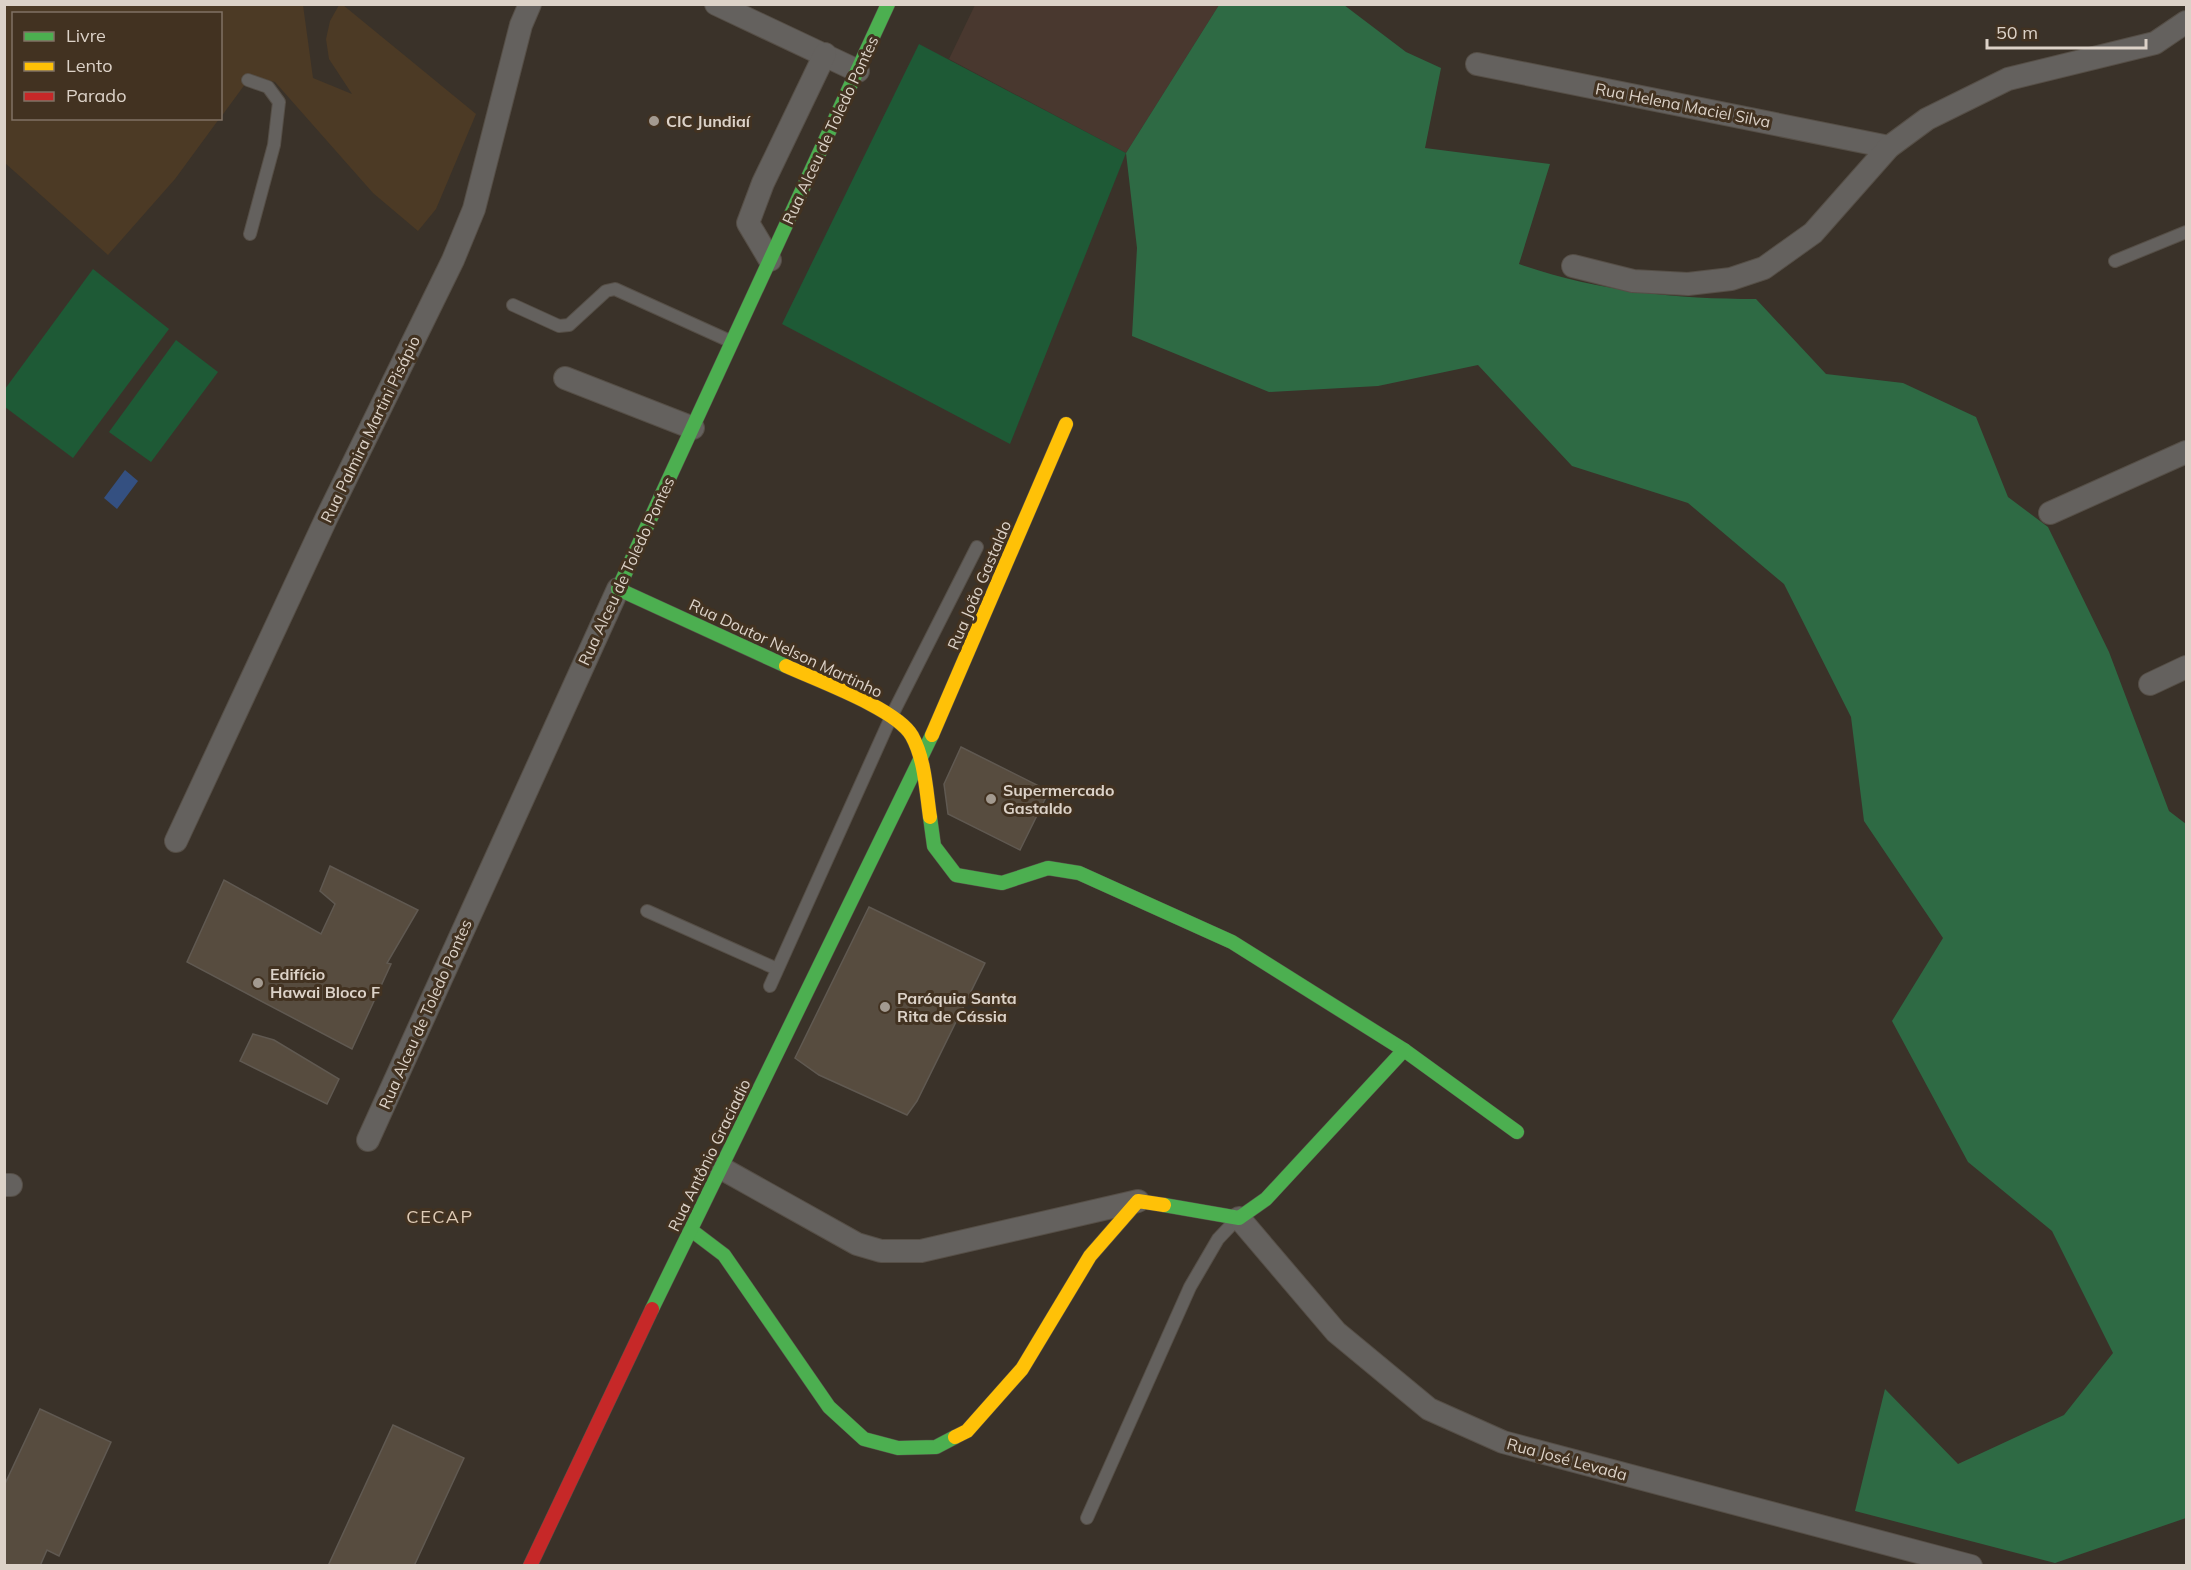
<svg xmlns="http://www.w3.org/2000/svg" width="2191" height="1570" viewBox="0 0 2191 1570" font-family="Mulish,sans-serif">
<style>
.built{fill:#4c3a25}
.education{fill:#49382f}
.green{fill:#1e5a36}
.forest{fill:#2e6a44}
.water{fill:#345081}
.building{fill:#574c3f;stroke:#605951;stroke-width:1.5}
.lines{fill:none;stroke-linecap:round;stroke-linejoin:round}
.lane-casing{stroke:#564f47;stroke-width:14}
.street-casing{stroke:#564f47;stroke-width:24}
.fast-casing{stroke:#564f47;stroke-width:15}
.slow-casing{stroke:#564f47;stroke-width:15}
.jam-casing{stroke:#564f47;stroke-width:15}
.lane{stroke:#64615e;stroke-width:12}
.street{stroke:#64615e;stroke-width:22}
.fast{stroke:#4caf50;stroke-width:14}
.slow{stroke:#ffc107;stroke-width:14}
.jam{stroke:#c62828;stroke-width:14}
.poi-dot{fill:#a39a90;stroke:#423221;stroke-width:2}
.labels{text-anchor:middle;stroke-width:6;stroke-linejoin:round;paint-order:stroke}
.street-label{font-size:16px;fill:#dcd2c8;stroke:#423221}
.poi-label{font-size:16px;font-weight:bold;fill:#dcd2c8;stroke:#423221;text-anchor:start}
.neighbourhood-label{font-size:18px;letter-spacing:1.5px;fill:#decbb6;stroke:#423221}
</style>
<rect width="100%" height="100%" fill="#3a3229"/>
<polygon class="built" points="5,5 303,5 313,78 352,94 329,59 326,39 330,21 339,5 343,5 476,114 436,209 418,231 373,193 275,82 251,76 221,117 220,14 14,14 14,118 219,119 175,179 108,255 5,163"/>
<polygon class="education" points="975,5 1219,5 1126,153 949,59"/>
<g class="green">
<polygon points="919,44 1126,153 1010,444 782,324"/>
<polygon points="93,269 169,329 73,458 5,407 5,389"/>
<polygon points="176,340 218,372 151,462 109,432"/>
</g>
<path class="forest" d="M1219 5H1344L1406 52 1441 68 1425 148 1550 164 1519 264C1595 291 1676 299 1756 299L1826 374 1903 383 1976 417 2008 497 2048 527 2109 652 2169 811 2186 824V1518L2055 1563 1855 1511 1885 1389 1958 1464 2064 1415 2113 1353 2052 1231 1968 1162 1892 1021 1943 938 1864 821 1851 717 1784 584 1688 503 1572 466 1478 365 1378 386 1269 392 1132 336 1137 248 1126 153Z"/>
<polygon class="water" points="125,470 138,481 117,509 104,498"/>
<g class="building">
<polygon points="961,747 1049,791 1020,850 948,814 944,784"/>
<polygon points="330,866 418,910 387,963 391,964 352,1049 187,962 224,880 321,934 335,904 320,891"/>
<polygon points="869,907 985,963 917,1101 907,1115 819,1075 795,1058"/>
<polygon points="253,1034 274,1040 339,1079 327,1104 240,1061"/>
<polygon points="40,1409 111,1442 59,1556 47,1550 40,1566 4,1566 4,1486"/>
<polygon points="393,1425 464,1458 414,1566 328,1566"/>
</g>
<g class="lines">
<g class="lane-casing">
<g id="lane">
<polyline points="248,80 268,87 279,102 274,145 250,234"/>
<polyline points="2115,261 2186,232"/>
<polyline points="513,305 559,326 569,325 606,291 615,289 732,342"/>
<polyline points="647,911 777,969"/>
<polyline points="770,986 892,715 977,547"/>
<polyline points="1087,1518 1190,1287 1218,1239 1236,1220"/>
</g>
</g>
<g class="street-casing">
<g id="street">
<polyline points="716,4 858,71"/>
<polyline points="1477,64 1889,147"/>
<polyline points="770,260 748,223 763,183 825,54"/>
<polyline points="1573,266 1633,281 1688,284 1731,279 1764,268 1813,233 1889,147 1927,119 2008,79 2155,43 2186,22"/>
<polyline points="565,378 693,428"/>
<polyline points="2050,513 2186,452"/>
<polyline points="2150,684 2186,667"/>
<polyline points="176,841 326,519 453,260 474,209 521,25 530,4"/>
<polyline points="368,1140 618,589"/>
<polyline points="721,1168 857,1244 881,1251 921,1251 1138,1201"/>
<polyline points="4,1185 11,1185"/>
<polyline points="1239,1218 1336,1332 1429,1409 1503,1442 1971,1566"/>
</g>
</g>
<g class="fast-casing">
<g id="fast">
<polyline points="786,666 618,589 888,4"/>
<polyline points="930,817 934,846 956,875 1002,883 1048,868 1079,873 1232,942 1404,1050 1517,1132"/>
<polyline points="1164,1205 1239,1218 1266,1199 1404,1050"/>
<polyline points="691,1230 724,1255 829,1407 864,1439 898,1448 936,1447 955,1437"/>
<polyline points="652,1309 932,735"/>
</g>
</g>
<g class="slow-casing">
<g id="slow">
<path d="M786 666C816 680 897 709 912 736 925 760 926 790 930 817"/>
<polyline points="932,735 1066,424"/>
<polyline points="955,1437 967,1431 1022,1369 1090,1256 1138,1201 1164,1205"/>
</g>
</g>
<g class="jam-casing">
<polyline id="jam" points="530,1566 652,1309"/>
</g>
<use href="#lane" class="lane"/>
<use href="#street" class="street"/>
<use href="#fast" class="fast"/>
<use href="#slow" class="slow"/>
<use href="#jam" class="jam"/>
</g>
<g class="poi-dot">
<circle cx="654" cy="121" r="6"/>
<circle cx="991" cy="799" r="6"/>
<circle cx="258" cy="983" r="6"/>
<circle cx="885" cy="1007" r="6"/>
</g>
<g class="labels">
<g class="street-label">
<text transform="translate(1683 105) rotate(11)" y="6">Rua Helena Maciel Silva</text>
<text transform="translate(830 130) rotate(-65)" y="6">Rua Alceu de Toledo Pontes</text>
<text transform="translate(370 429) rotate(-64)" y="6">Rua Palmira Martini Pisápio</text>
<text transform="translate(626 571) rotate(-65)" y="6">Rua Alceu de Toledo Pontes</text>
<text transform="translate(979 585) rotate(-67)" y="6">Rua João Gastaldo</text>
<text transform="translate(786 648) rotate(25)" y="6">Rua Doutor Nelson Martinho</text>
<text transform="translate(425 1014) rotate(-66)" y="6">Rua Alceu de Toledo Pontes</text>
<text transform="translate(709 1155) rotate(-64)" y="6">Rua Antônio Graciadio</text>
<text transform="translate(1567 1459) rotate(15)" y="6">Rua José Levada</text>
</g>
<g class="poi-label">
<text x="666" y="127">CIC Jundiaí</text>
<text x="1003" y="796">Supermercado<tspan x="1003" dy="18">Gastaldo</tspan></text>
<text x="270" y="980">Edifício<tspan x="270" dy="18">Hawai Bloco F</tspan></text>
<text x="897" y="1004">Paróquia Santa<tspan x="897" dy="18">Rita de Cássia</tspan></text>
</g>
<g class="neighbourhood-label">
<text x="440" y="1223">CECAP</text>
</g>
</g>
<rect width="2191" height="1570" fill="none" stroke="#dcd2c8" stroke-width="12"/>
<rect x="12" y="12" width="210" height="108" fill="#423221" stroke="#807264" stroke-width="1.5"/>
<rect x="24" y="32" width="30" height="9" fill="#4caf50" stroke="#807264" stroke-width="1.5"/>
<text x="66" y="42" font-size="18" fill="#dcd2c8">Livre</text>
<rect x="24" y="62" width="30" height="9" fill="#ffc107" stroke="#807264" stroke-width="1.5"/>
<text x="66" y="72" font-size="18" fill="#dcd2c8">Lento</text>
<rect x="24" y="92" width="30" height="9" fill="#c62828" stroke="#807264" stroke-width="1.5"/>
<text x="66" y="102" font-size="18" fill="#dcd2c8">Parado</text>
<path d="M1987 39v9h159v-9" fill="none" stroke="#dcd2c8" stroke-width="3"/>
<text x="1996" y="39" font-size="18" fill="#dcd2c8" stroke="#423221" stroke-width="4.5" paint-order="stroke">50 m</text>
</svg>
